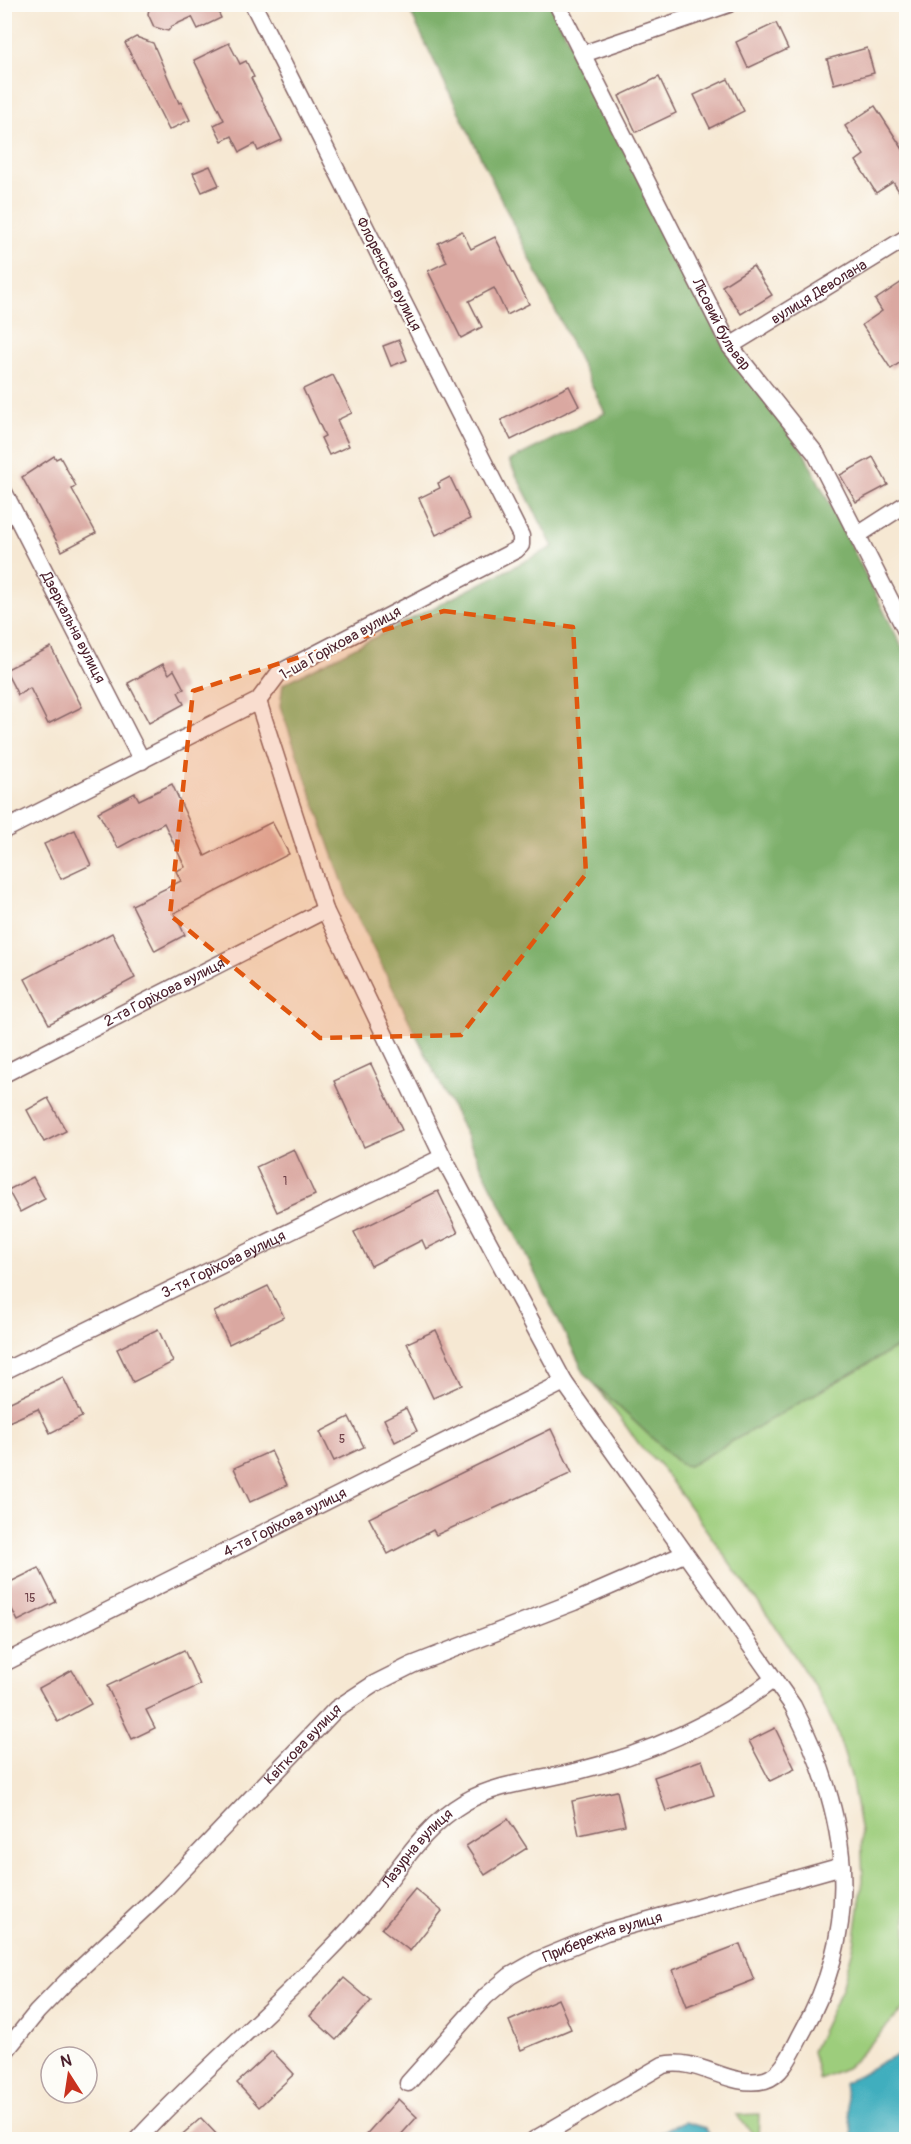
<svg xmlns="http://www.w3.org/2000/svg" width="911" height="2144" viewBox="0 0 911 2144" font-family="Pangolin,sans-serif">
<style>
.green{fill:#9dcd7c;stroke:#747654;stroke-width:1.5}
.forest{fill:#7eb06c;stroke:#64684c;stroke-width:1.5}
.water{fill:#40aebe;stroke:#456674;stroke-width:1.5}
.building{fill:#daa8a1}
.lines{fill:none;stroke-linecap:round;stroke-linejoin:round}
.street-casing{stroke:#866566;stroke-width:19}
.street{stroke:#fff;stroke-width:16}
.marked{fill:#e0560e;fill-opacity:0.2;stroke:#e0560e;stroke-width:4.5;stroke-dasharray:12 8;stroke-linejoin:round}
.labels{text-anchor:middle;stroke-width:4.5;stroke-linejoin:round;paint-order:stroke}
.number-label{font-size:12px;fill:#6e4148}
.street-label{font-size:15px;fill:#4a1f2b;stroke:#fdfcf7}
</style>
<rect width="100%" height="100%" fill="#fdfcf7"/>
<filter id="ink" filterUnits="userSpaceOnUse"><feTurbulence type="fractalNoise" baseFrequency=".0167" numOctaves="2"/><feDisplacementMap in="SourceGraphic" scale="12" xChannelSelector="R" yChannelSelector="G"/><feConvolveMatrix kernelMatrix="1 2 1 2 8 2 1 2 1" color-interpolation-filters="sRGB"/></filter>
<filter id="wash" filterUnits="userSpaceOnUse"><feTurbulence type="fractalNoise" baseFrequency=".008" numOctaves="4" result="noise"/><feDisplacementMap in="SourceGraphic" scale="24" xChannelSelector="R" yChannelSelector="G"/><feGaussianBlur stdDeviation="1.35" result="paint"/><feColorMatrix in="noise" values="0 0 0 0 0 0 0 0 0 0 0 0 0 0 0 0 0 1.4 0 .05"/><feComposite in="paint" operator="in"/></filter>
<g filter="url(#wash)">
<rect width="100%" height="100%" fill="#f6e8d3"/>
<g class="green">
<polygon points="906,1342 906,2006 848,2067 819,2079 812,2051 842,1988 854,1945 863,1880 861,1833 851,1776 836,1729 817,1691 780,1633 659,1464 642,1448 594,1383 680,1464 689,1466"/>
<polygon points="759,2114 758,2139 736,2115"/>
</g>
<polygon class="forest" points="407,5 551,5 725,348 803,451 906,655 906,1342 689,1466 680,1464 586,1376 349,900 280,706 283,684 553,547 509,461 605,413"/>
<g class="water">
<polygon points="906,2052 906,2139 853,2139 844,2084 885,2060"/>
<polygon points="685,2122 705,2128 713,2139 650,2139 669,2128"/>
</g>
<g id="blocks">
<g class="building">
<polygon points="150,4 220,4 215,6 221,18 198,29 192,17 172,26 168,31 154,27 148,14"/>
<polygon points="776,23 788,49 748,68 736,42"/>
<polygon points="136,37 153,43 179,103 181,102 190,120 169,130 125,43"/>
<polygon points="229,43 240,64 246,61 254,77 251,78 282,140 258,151 255,144 240,152 232,136 222,141 214,125 224,120 194,60"/>
<polygon points="867,48 874,73 834,84 827,59"/>
<polygon points="659,77 676,113 636,132 619,96"/>
<polygon points="728,79 744,111 710,128 694,95"/>
<polygon points="875,106 906,154 906,202 893,182 876,193 856,161 864,155 845,126"/>
<polygon points="210,166 219,185 202,192 193,173"/>
<polygon points="462,231 471,249 495,237 529,304 507,315 494,288 469,301 482,327 461,338 428,271 447,262 438,243"/>
<polygon points="753,266 772,295 741,314 722,286"/>
<polygon points="902,282 906,289 906,358 891,369 862,325 882,311 875,300"/>
<polygon points="399,340 407,360 391,366 383,346"/>
<polygon points="333,375 352,413 337,420 349,446 329,455 321,438 325,436 303,389"/>
<polygon points="569,386 579,406 511,440 501,420"/>
<polygon points="54,456 56,459 60,457 76,486 72,489 96,533 62,551 22,477"/>
<polygon points="873,457 888,485 856,502 840,475"/>
<polygon points="450,477 470,519 436,535 419,498 440,488 438,483"/>
<polygon points="51,647 82,707 48,724 30,688 18,695 5,670"/>
<polygon points="163,664 169,674 174,670 184,689 178,692 184,704 149,723 128,683"/>
<polygon points="172,784 205,856 272,822 289,854 174,913 185,935 155,951 132,905 181,881 176,871 185,867 164,823 118,848 98,812 135,793 139,800"/>
<polygon points="75,830 91,865 61,879 44,844"/>
<polygon points="112,933 135,978 49,1024 25,979"/>
<polygon points="371,1064 402,1130 364,1147 334,1081"/>
<polygon points="48,1098 66,1131 44,1142 27,1110"/>
<polygon points="294,1149 315,1195 277,1212 256,1167"/>
<polygon points="33,1177 45,1199 20,1212 8,1190"/>
<polygon points="438,1191 458,1233 426,1249 422,1240 371,1266 354,1232"/>
<polygon points="268,1286 284,1317 229,1344 214,1312"/>
<polygon points="158,1329 173,1362 133,1382 117,1349"/>
<polygon points="436,1330 462,1385 433,1398 407,1343"/>
<polygon points="63,1377 82,1417 50,1433 38,1409 4,1424 4,1405"/>
<polygon points="406,1408 417,1431 395,1442 384,1419"/>
<polygon points="349,1417 364,1447 334,1461 320,1432"/>
<polygon points="551,1429 572,1473 436,1535 433,1530 388,1554 369,1518"/>
<polygon points="271,1451 287,1485 250,1502 234,1468"/>
<polygon points="39,1568 56,1602 18,1621 4,1594 4,1585"/>
<polygon points="184,1650 200,1685 146,1710 155,1728 132,1739 107,1686"/>
<polygon points="72,1670 91,1704 58,1722 39,1688"/>
<polygon points="775,1728 795,1769 770,1781 749,1741"/>
<polygon points="702,1760 714,1795 666,1811 654,1777"/>
<polygon points="617,1791 625,1825 579,1835 572,1801"/>
<polygon points="508,1819 527,1848 485,1875 466,1846"/>
<polygon points="415,1889 442,1911 410,1951 382,1929"/>
<polygon points="740,1944 754,1980 687,2006 673,1970"/>
<polygon points="344,1978 371,2001 336,2040 310,2016"/>
<polygon points="558,1999 571,2029 521,2050 509,2021"/>
<polygon points="272,2051 294,2074 259,2107 237,2083"/>
<polygon points="398,2099 417,2117 397,2139 362,2139"/>
<polygon points="201,2118 221,2139 177,2139"/>
</g>
</g>
</g>
<g filter="url(#ink)">
<use href="#blocks" fill-opacity="0" stroke="#866566" stroke-width="1.5"/>
<g class="lines">
<g class="street-casing">
<g id="street">
<path id="s1" d="M557 4 730 346 816 454 906 631"/>
<polyline points="583,54 729,4"/>
<path id="s2" d="M730 346 906 238"/>
<path id="s3" d="M4 492 142 761"/>
<polyline points="858,535 906,504"/>
<path d="M258 701 325 910 443 1157 564 1382 793 1706C848 1813 865 1921 803 2031 794 2047 784 2075 765 2080 729 2089 698 2056 663 2065L534 2140"/>
<polyline points="4,830 258,701 279,673 516,550 521,545 521,536 253,4"/>
<path id="s4" d="M4 1074 325 910"/>
<path id="s5" d="M4 1371 443 1157"/>
<path id="s6" d="M4 1663 564 1382"/>
<path id="s7" d="M4 2053 37 2012 66 1982 163 1891 336 1709 374 1684 412 1665 574 1602 684 1554"/>
<path id="s8" d="M408 2083 486 1996 510 1976 538 1960 606 1932 842 1866"/>
<path id="s9" d="M137 2140C196 2075 265 2019 325 1955 342 1938 358 1920 373 1901 402 1865 424 1826 465 1802 497 1783 538 1781 574 1772 647 1754 714 1725 774 1679"/>
</g>
</g>
<use href="#street" class="street"/>
</g>
</g>
<path class="marked" d="M444 611 573 627 586 874 461 1035 320 1038 170 915 193 691Z"/>
<g class="labels">
<g class="number-label">
<text x="285" y="1185">1</text>
<text x="342" y="1443">5</text>
<text x="30" y="1602">15</text>
</g>
<g class="street-label">
<text transform="translate(389 274) rotate(63)" y="5">Флоренська вулиця</text>
<text dy="5" stroke="none"><textPath href="#s2" startOffset="104">вулиця Деволана</textPath></text>
<text dy="5" stroke="none"><textPath href="#s1" startOffset="360">Лісовий бульвар</textPath></text>
<text dy="5" stroke="none"><textPath href="#s3" startOffset="152">Дзеркальна вулиця</textPath></text>
<text transform="translate(340 643) rotate(-29)" y="5">1-ша Горіхова вулиця</text>
<text dy="5" stroke="none"><textPath href="#s4" startOffset="180">2-га Горіхова вулиця</textPath></text>
<text dy="5" stroke="none"><textPath href="#s5" startOffset="244">3-тя Горіхова вулиця</textPath></text>
<text dy="5" stroke="none"><textPath href="#s6" startOffset="314">4-та Горіхова вулиця</textPath></text>
<text dy="5" stroke="none"><textPath href="#s7" startOffset="430">Квіткова вулиця</textPath></text>
<text dy="5" stroke="none"><textPath href="#s9" startOffset="405">Лазурна вулиця</textPath></text>
<text dy="5" stroke="none"><textPath href="#s8" startOffset="249">Прибережна вулиця</textPath></text>
</g>
</g>
<rect width="911" height="2144" fill="none" stroke="#fdfcf7" stroke-width="24"/>
<g transform="translate(69 2075) rotate(348)"><circle r="28" fill="#fdfcf7" stroke="#b5a4a5" stroke-width="1.5"/>
<path d="M0-4.5L10 22L0 15L-10 22Z" fill="#c8321e"/>
<text y="-9" font-size="16" font-weight="bold" text-anchor="middle" fill="#4a1f2b">N</text>
</g>
</svg>
